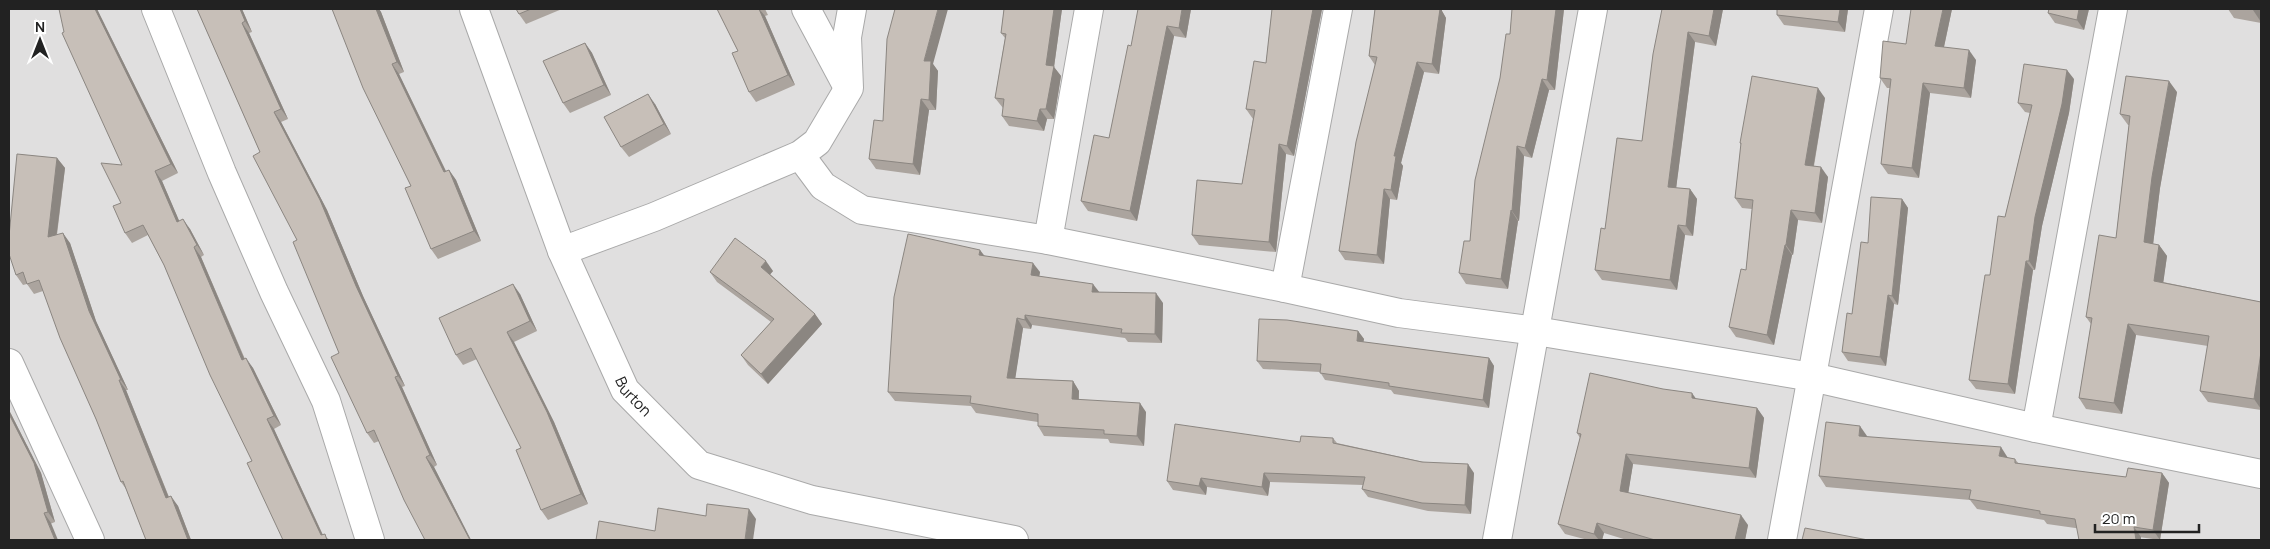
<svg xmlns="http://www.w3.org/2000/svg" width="2270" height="549" viewBox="0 0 2270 549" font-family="Manrope,sans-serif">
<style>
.residential{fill:#e0dfdf}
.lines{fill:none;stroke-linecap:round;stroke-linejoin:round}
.street-casing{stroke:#a9a9a9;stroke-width:30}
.street{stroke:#fff;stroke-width:28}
.wall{fill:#aba49e}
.shaded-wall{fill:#8b8681}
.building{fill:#c7bfb8;stroke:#8b8681}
.labels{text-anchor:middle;stroke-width:4.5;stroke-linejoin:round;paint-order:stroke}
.street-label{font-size:15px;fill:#222;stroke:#fff}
</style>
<rect width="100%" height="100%" fill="#f2efe9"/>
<rect class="residential" x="9" y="9" width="2252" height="531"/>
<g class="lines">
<g class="street-casing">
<g id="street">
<polyline points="156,9 222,173 274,292 326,401 370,540"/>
<path id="s1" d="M474 9 562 251 625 390 699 465 812 500 1014 540"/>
<polyline points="806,9 845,82"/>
<polyline points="800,155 823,186 862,210 1048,240 1285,288 1399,313 1536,331 1812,377 2036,428 2261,474"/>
<polyline points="1048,240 1089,9"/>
<polyline points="562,251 654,217 800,155 817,142 849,88 847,37 852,9"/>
<polyline points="1285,288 1338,9"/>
<polyline points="9,363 90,540"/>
<polyline points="2036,428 2113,9"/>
<polyline points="1497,540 1593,9"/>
<polyline points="1782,540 1879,9"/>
</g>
</g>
<use href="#street" class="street"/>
</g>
<g class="wall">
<polygon points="97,9 178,173 162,181 179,221 190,229 204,255 201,257 245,359 253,368 281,425 274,429 323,535 330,540 283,540 252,461 164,265 148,235 132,243 125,233 121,203 122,165 64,32"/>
<polygon points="197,9 242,9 252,32 249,33 288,119 281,122 327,210 363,296 405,386 402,387 437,465 434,467 471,540 425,540 379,441 374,443 367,433 339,353 297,240 260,152"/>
<polygon points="332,9 379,9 381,12 404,72 399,74 446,171 449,170 456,180 481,241 438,259 431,249 411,186"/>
<polygon points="516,9 562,9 526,24 519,14"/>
<polygon points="717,9 765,9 768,15 765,16 795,85 756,102 749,92 738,51"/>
<polygon points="1004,9 1062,9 1054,67 1061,76 1054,119 1047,119 1044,131 1009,126 1002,116 1003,108 995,98 1005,38 1001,33"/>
<polygon points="1191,9 1186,38 1174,36 1137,221 1088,211 1081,201 1109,138 1131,46"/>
<polygon points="1272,9 1322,9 1294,156 1286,154 1276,252 1199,245 1192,235 1242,184 1253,119 1246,109 1266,63"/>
<polygon points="1375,9 1442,9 1442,11 1446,18 1439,74 1424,72 1401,163 1403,166 1397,200 1390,199 1384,264 1345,260 1339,251 1375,65 1369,56"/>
<polygon points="1512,9 1564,9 1555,90 1549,90 1532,158 1524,156 1519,221 1518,221 1508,289 1466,284 1459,273 1470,241 1500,78 1510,34"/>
<polygon points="1662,9 1723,9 1716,46 1695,42 1676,188 1690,189 1697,199 1693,236 1685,235 1677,290 1602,280 1595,270 1605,229 1642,141"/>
<polygon points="1777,9 1848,9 1845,32 1784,25 1777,15"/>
<polygon points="1952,9 1944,47 1976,60 1971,98 1930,93 1919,178 1888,174 1881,164 1890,88 1887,88 1880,78 1906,44"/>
<polygon points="2049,9 2089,9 2084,30 2055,23 2048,13"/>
<polygon points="2228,9 2261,9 2261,23 2234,18"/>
<polygon points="585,43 592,53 611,95 570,113 563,103"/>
<polygon points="933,64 938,71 936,110 929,110 920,175 876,169 869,159 883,121"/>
<polygon points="2074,79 2069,113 2042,226 2035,270 2033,270 2015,394 1976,389 1969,380 1990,275 2005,217 2030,113 2025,112 2018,103"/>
<polygon points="2177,92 2160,188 2153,244 2159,245 2167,256 2163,282 2261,302 2261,410 2208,402 2200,391 2208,346 2136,335 2122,414 2086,409 2079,398 2091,324 2086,317 2116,238 2129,125 2128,125 2120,114"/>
<polygon points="1825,98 1814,166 1828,177 1822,223 1798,220 1793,255 1792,255 1774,345 1736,337 1729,327 1746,270 1752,209 1742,208 1735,198 1741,145 1740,143"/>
<polygon points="655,104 671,134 629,157 621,147"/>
<polygon points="57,158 65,168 57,235 70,243 96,321 128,390 126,390 169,497 178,506 191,540 146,540 126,489 121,482 96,419 43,291 34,294 27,284 23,285 16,275"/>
<polygon points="1902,199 1908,208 1898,305 1894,304 1886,366 1848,361 1842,352 1852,314 1868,243"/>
<polygon points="984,256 1040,272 1039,276 1099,292 1163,303 1162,343 1128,342 1125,338 1032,325 1031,329 1023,328 1015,378 1073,381 1079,391 1079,400 1146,412 1144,446 1110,443 1108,439 1044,436 1038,426 1038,422 976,413 971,406 895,401 888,392"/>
<polygon points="773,271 770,274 815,314 822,324 768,384 748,365 741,355 771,322 717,282 710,272"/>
<polygon points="520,294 537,331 514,342 554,422 588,504 548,520 541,510 521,448 477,359 463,365 456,355"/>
<polygon points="1358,331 1364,339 1363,342 1489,358 1494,366 1489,408 1394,394 1391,390 1325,380 1320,372 1263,369 1257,361"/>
<polygon points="1697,399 1757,408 1764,418 1756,478 1633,464 1628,493 1748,525 1745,540 1627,540 1604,533 1602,540 1588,540 1565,534 1558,524 1580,438 1577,433"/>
<polygon points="9,410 41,473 55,522 9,540"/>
<polygon points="1867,436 1867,437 2015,459 2019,464 2126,477 2162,473 2169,483 2160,540 2047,524 2044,520 1977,509 1970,500 1826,487 1819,476"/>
<polygon points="1333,438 1337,443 1474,473 1471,514 1428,511 1368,497 1362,489 1363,485 1270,482 1268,496 1207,487 1206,495 1173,490 1167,481 1300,442"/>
</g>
<g class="shaded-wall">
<polygon points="95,9 97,9 178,173 171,164"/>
<polygon points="240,9 242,9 252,32 245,21"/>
<polygon points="376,9 379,9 381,12 404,72 397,62"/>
<polygon points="759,9 765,16 795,85 788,75"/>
<polygon points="938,9 948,9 933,64 938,71 936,110 929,100 924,61"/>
<polygon points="1054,9 1062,9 1054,67 1061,76 1054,119 1046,109 1046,65"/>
<polygon points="1182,9 1191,9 1186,38 1179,28"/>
<polygon points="1313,9 1322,9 1294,156 1287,146"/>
<polygon points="1436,9 1442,9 1442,11 1446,18 1439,74 1432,64"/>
<polygon points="1556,9 1564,9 1555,90 1547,80"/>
<polygon points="1714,9 1723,9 1716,46 1709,36"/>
<polygon points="1840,9 1848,9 1845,32 1838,22"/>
<polygon points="1943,9 1952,9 1942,56 1935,46"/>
<polygon points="2079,9 2089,9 2084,30 2077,20"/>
<polygon points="2253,9 2261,9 2261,22 2253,10"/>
<polygon points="242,23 249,33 288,119 281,109"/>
<polygon points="1167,26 1174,36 1137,221 1130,211"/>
<polygon points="1688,32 1695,42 1675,197 1668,187"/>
<polygon points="585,43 592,53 611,95 604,85"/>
<polygon points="1969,50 1976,60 1971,98 1964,88"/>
<polygon points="1417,62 1424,72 1401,163 1403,166 1397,200 1391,190 1394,156"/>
<polygon points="392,64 399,74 451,182 444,172"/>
<polygon points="2067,70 2074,79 2069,113 2042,226 2035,270 2029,261 2035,217"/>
<polygon points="1542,79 1549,90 1532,158 1525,148"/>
<polygon points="2169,81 2177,92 2160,188 2152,253 2144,242 2152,177"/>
<polygon points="1923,83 1930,93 1919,178 1912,168"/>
<polygon points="1818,88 1825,98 1812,175 1805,165"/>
<polygon points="648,94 655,104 671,134 664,124"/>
<polygon points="921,99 929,110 920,175 913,164"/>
<polygon points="1040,109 1047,119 1044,131 1037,121"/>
<polygon points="274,112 281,122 327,210 363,296 405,386 398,376"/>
<polygon points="1279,144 1286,154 1276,252 1269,242"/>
<polygon points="1517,146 1524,156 1519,221 1512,211"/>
<polygon points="57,158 65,168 55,247 48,237"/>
<polygon points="1821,167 1828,177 1822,223 1815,213"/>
<polygon points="449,170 456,180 481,241 474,231"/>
<polygon points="155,171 162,181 184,232 177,222"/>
<polygon points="1384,189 1390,199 1384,264 1377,255"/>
<polygon points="1690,189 1697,199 1693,236 1686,226"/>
<polygon points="1902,199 1908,208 1898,305 1892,296"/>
<polygon points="1511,210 1518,221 1508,289 1501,279"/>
<polygon points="1791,210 1798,220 1793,255 1786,245"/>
<polygon points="183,219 190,229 204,255 197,245"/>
<polygon points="1678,225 1685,235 1677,290 1670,280"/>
<polygon points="63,233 70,243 96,321 128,390 121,380 89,311"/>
<polygon points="1785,245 1792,255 1774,345 1767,335"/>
<polygon points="2159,245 2167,256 2162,292 2154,281"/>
<polygon points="194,247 201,257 249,370 242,360"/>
<polygon points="980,250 987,259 979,255"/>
<polygon points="766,261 773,271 768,277 761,267"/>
<polygon points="2026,261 2033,270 2015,394 2008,384"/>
<polygon points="1033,263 1040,272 1038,284 1031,275"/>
<polygon points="513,284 520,294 537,331 530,321"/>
<polygon points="1093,284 1100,293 1092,292"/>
<polygon points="1156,293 1163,303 1162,343 1155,334"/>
<polygon points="1888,295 1894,304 1886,366 1880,357"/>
<polygon points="815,314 822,324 768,384 761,374"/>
<polygon points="1025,315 1032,325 1031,329 1025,320"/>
<polygon points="1017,318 1023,328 1014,387 1007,378"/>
<polygon points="2128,324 2136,335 2122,414 2114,403"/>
<polygon points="1358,331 1364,339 1362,349 1357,341"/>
<polygon points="507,332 514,342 554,422 588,504 581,494"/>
<polygon points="2261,352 2261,409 2254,399"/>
<polygon points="246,358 253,368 281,425 274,416"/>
<polygon points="1489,358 1494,366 1489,408 1483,400"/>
<polygon points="395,377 402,387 437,465 430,455"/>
<polygon points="119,380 126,390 173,508 166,498"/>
<polygon points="1073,381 1079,391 1078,409 1072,399"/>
<polygon points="1692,393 1699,403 1692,398"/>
<polygon points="1140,403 1146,412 1144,446 1137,436"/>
<polygon points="1757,408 1764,418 1756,478 1749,468"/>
<polygon points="9,410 41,473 55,522 48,512 9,414"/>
<polygon points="267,419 274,429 325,540 321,535"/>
<polygon points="1860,426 1867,436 1866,447 1859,436"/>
<polygon points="2001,447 2008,458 1999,456"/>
<polygon points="1626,454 1633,464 1627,501 1620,491"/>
<polygon points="426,457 434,467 471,540 470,540"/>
<polygon points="1468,464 1474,473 1471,514 1465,505"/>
<polygon points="1264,473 1270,482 1268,496 1262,487"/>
<polygon points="2162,473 2169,483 2160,540 2153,530"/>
<polygon points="1201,478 1207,487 1206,495 1199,486"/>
<polygon points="171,496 178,506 191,540 188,540"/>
<polygon points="749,509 756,519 753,540 745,540"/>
<polygon points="44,513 51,523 58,540 55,540"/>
<polygon points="1741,515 1748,525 1745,540 1735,540"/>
<polygon points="1597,523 1604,533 1602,540 1599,540 1594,534"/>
<polygon points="2134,527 2141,537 2141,540 2136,540"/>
</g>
<g class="building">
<polygon points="59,9 95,9 171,164 155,171 177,222 183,219 197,245 194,247 242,360 246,358 274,416 267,419 321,535 325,534 327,540 283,540 247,463 252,461 210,375 164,265 143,225 125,233 113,206 121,203 101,163 122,165 62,33 64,32"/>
<polygon points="197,9 240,9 245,21 242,23 281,109 274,112 320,200 356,286 398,376 395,377 430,455 426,457 470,540 425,540 404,500 374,430 367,433 331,357 339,353 293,242 297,240 253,156 260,152"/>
<polygon points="332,9 376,9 397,62 392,64 444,172 449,170 474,231 431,249 405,188 411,186 363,88"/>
<polygon points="516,9 531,9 519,14"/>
<polygon points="717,9 759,9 788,75 749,92 732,53 738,51"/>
<polygon points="895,9 938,9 924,61 931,61 929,100 921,99 913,164 869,159 874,120 883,121 887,39"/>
<polygon points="1004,9 1054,9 1046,65 1054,66 1046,109 1040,109 1037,121 1002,116 1004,99 995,98 1006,34 1001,33"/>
<polygon points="1138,9 1182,9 1179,28 1167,26 1130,211 1081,201 1094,135 1109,138 1128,45 1131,46"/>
<polygon points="1272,9 1313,9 1287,146 1279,144 1269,242 1192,235 1197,180 1242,184 1255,110 1246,109 1254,61 1266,63"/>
<polygon points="1375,9 1440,9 1432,64 1417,62 1394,156 1396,156 1391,190 1384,189 1377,255 1339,251 1356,142 1377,57 1369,56"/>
<polygon points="1512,9 1556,9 1547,80 1542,79 1525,148 1517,146 1512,211 1511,210 1501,279 1459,273 1464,241 1470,241 1475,180 1500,78 1506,34 1510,34"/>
<polygon points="1662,9 1714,9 1709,36 1688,32 1668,187 1690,189 1686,226 1678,225 1670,280 1595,270 1601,228 1605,229 1617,138 1642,141 1653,54"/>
<polygon points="1777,9 1840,9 1838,22 1777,15"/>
<polygon points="1911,9 1943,9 1935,46 1969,50 1964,88 1923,83 1912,168 1881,164 1891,79 1880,78 1883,41 1906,44"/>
<polygon points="2049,9 2079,9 2077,20 2048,13"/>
<polygon points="585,43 604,85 563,103 543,61"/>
<polygon points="2024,64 2067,70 2062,104 2035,217 2029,261 2026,261 2008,384 1969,380 1985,275 1990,275 1998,216 2005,217 2032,105 2018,103"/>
<polygon points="1752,76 1818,88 1805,165 1821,167 1815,213 1791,210 1786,245 1785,245 1767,335 1729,327 1741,269 1746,270 1753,200 1735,198 1741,143 1740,143"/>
<polygon points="2126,76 2169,81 2152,177 2144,242 2159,245 2154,281 2261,302 2261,352 2254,399 2200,391 2209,336 2128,324 2114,403 2079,398 2092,318 2086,317 2099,235 2116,238 2130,116 2120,114"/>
<polygon points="648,94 664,124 621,147 604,117"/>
<polygon points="17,154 57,158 48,237 63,233 89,311 121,380 119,380 166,498 171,496 188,540 146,540 123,481 121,482 96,419 60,338 39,280 27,284 23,272 16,275 9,254 9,236"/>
<polygon points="1871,197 1902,199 1892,296 1888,295 1880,357 1842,352 1847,313 1852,314 1861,242 1868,243"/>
<polygon points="908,234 980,250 979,255 1033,263 1031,275 1093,284 1092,292 1156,293 1155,334 1121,333 1122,329 1025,315 1025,320 1017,318 1007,378 1073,381 1072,399 1140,403 1137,436 1104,434 1104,430 1038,426 1038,414 970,403 971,396 888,392 894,297"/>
<polygon points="735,238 766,261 761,267 815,314 761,374 741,355 774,319 710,272"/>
<polygon points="513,284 530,321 507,332 547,412 581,494 541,510 516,450 521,448 471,348 456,355 439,318"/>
<polygon points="1259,319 1287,320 1358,331 1357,341 1489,358 1483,400 1389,386 1389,383 1320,373 1321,364 1257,361"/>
<polygon points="1590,373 1663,389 1692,393 1692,398 1757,408 1749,468 1626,454 1620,491 1741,515 1735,540 1655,540 1597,523 1594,534 1558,524 1581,434 1577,433"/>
<polygon points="9,414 34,463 48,512 44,513 55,540 9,540"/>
<polygon points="1826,422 1860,426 1859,436 2001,447 1999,456 2015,459 2015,463 2126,477 2128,468 2162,473 2153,530 2134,527 2136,540 2079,540 2075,519 2040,514 2040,511 1969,499 1971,490 1819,476"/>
<polygon points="1175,424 1300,442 1301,436 1333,438 1333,443 1422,462 1468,464 1465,505 1422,503 1362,489 1365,477 1264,473 1262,487 1201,478 1199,486 1167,481"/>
<polygon points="707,504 749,509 745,540 596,540 599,521 655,531 658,508 706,516"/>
<polygon points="1805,528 1868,540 1802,540"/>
</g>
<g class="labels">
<g class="street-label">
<text dy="5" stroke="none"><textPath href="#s1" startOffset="420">Burton</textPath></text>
</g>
</g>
<rect width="2270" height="549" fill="none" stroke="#222222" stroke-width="20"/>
<g transform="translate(40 40)" stroke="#ffffff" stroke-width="4" paint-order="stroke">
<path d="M0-4L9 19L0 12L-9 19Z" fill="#222222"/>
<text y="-8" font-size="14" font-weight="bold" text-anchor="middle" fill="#222222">N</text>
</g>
<path d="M2095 524v8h104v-8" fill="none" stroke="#222222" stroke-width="2.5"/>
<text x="2102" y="524" font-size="15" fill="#222222" stroke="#ffffff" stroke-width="4" paint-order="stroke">20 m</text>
</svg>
